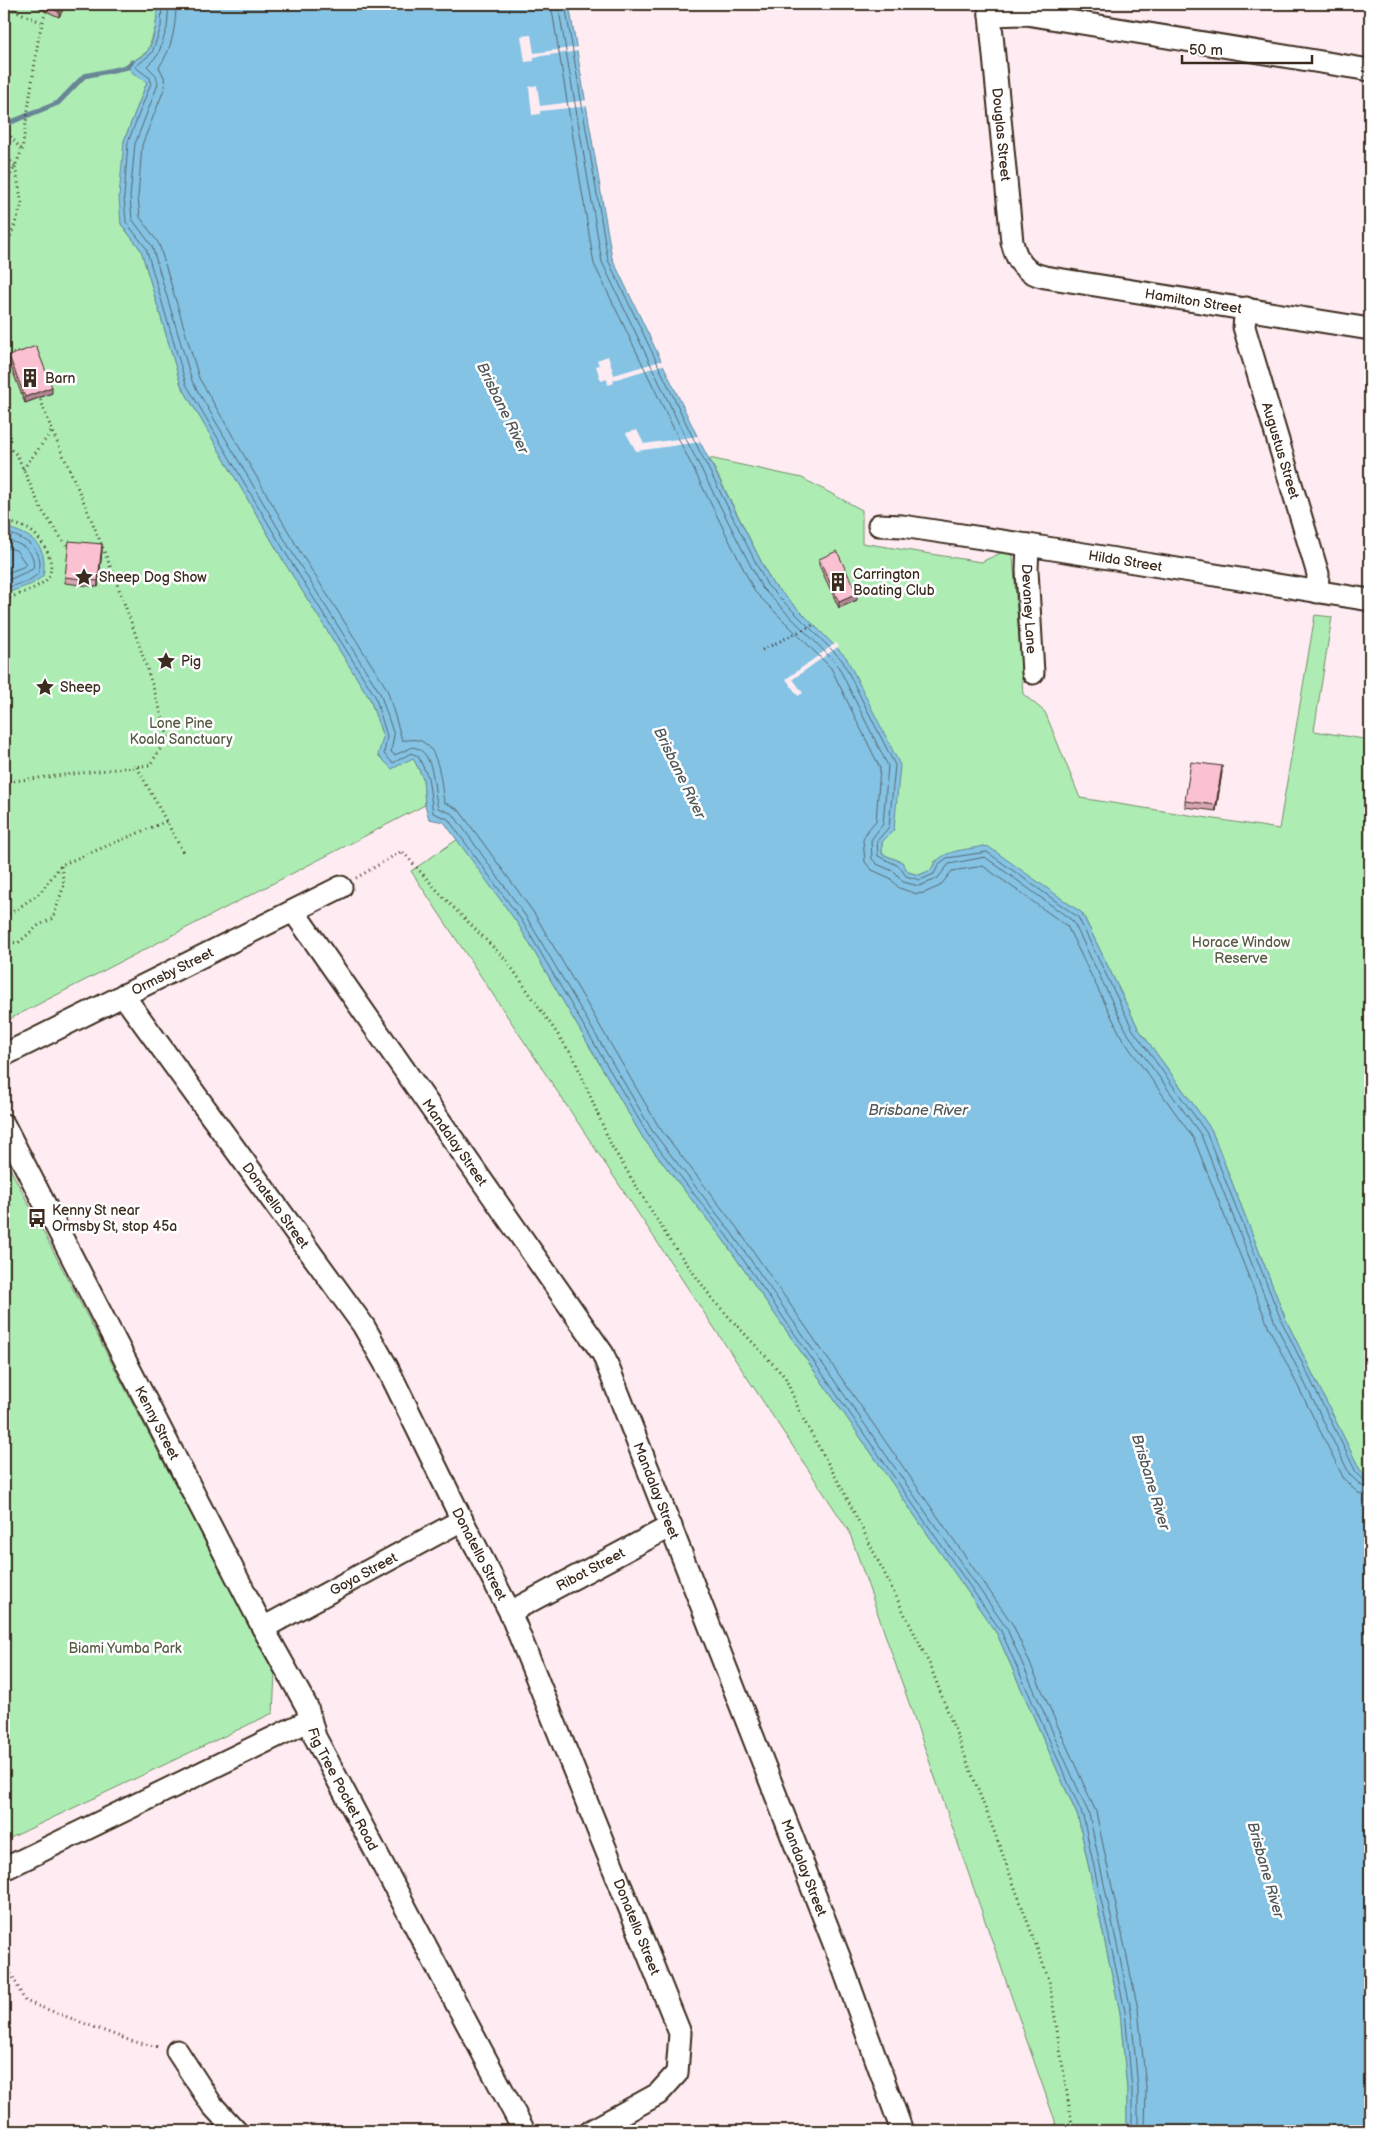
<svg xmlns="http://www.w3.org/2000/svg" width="1374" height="2135" viewBox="0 0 1374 2135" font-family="'Balsamiq Sans',sans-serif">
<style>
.green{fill:#adedb4;stroke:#748c69}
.water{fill:#84c3e4;stroke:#678695}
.pier{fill:#feecf2}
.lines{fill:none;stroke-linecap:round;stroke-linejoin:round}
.shore{stroke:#58676d;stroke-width:1}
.stream{stroke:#678695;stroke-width:5}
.ferry{stroke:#515859;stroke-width:1;stroke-dasharray:6 5;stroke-linecap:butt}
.minor-casing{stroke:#3b2a1e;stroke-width:25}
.path{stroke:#3b2a1e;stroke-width:3;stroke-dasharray:1 4;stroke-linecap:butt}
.minor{stroke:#fff;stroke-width:21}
.wall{fill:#d7a6b5;stroke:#3b2a1e}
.shaded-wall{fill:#af8794;stroke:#3b2a1e}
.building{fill:#fac1d3;stroke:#3b2a1e}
.labels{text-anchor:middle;stroke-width:5;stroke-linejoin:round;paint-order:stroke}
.street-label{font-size:14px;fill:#3b2a1e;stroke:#fff}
.poi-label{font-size:14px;fill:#3b2a1e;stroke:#fff;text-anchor:start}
.park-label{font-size:14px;fill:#585b44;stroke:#fff}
.water-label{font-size:15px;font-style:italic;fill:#515859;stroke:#fff}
</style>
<rect width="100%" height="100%" fill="#feecf2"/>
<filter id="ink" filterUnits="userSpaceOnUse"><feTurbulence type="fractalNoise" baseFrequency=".02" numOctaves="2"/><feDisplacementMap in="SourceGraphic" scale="10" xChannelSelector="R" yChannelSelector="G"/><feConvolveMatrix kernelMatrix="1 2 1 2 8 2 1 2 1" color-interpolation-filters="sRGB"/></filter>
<g filter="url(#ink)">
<g class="green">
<polygon points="4,4 158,4 156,25 148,51 132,62 133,73 147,82 124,141 121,224 141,250 181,385 286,565 370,699 383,737 413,757 423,778 425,805 4,1022"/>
<polygon points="709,458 802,478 862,510 862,543 981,562 1003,552 1013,555 1023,694 1045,712 1080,798 1279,829 1315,615 1332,617 1314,731 1370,740 1370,1479 1360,1470 1286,1320 1211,1129 1138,1028 1082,913 983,846 935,861 931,870 919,875 908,872 902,862 882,854 882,842 846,657 772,583"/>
<polygon points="458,839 518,924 643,1138 722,1238 997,1634 1078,1817 1120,2012 1127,2089 1127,2131 1043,2131 1056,2124 849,1531 411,871"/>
<polygon points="4,1157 275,1675 273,1713 4,1841"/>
</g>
<g class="water">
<path d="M158 4H569L612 258 700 442 772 583 846 657 900 765 894 830 882 842V854L902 862 908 872 919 875 931 870C940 849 963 851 983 846L989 847 1082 913 1138 1028 1211 1129 1286 1320 1360 1470 1370 1479V2131H1127V2089L1120 2012 1078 1817 997 1634 722 1238 643 1138 518 924 444 822 429 819 425 805 423 778 413 758 392 769 378 755 383 737 370 699 286 565 181 385 141 250 121 224 119 197 124 141 147 82 133 73 128 67C133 59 142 58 147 52 155 42 157 16 158 4Z"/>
<path d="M4 527C31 534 49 545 43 576L32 584 4 594Z"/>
</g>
<g class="pier">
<polygon points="531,35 534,53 579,47 579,51 534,57 534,61 525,62 521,36"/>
<polygon points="537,85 540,106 588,100 589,106 540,111 540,114 532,115 529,87"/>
<polygon points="608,356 614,375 664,360 666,364 613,380 614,383 608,385 607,379 601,381 596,366 599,365 597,360"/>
<polygon points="637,430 644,444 698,436 700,442 636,451 626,433"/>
<polygon points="836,643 839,646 793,679 803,693 798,696 786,679"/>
</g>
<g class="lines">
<g class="shore">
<polyline points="162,4 161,27 152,53 135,67 150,78 151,83 128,142 124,197 126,222 146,248 186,384 291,562 375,696 387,736 384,754 393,763 411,753 418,756 428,777 433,813 448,819 522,921 648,1135 726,1235 1001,1631 1083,1816 1125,2011 1132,2089 1132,2131"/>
<path d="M169 4 167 28 158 55 147 66 156 75 158 84 135 144 130 197 132 219 152 246 192 381 296 559 380 693 394 735 391 752 395 755 413 747C436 751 433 791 438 808L453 814 527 918 653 1132 731 1232 1007 1629 1089 1814 1131 2010 1138 2088V2131"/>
<path d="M176 4C176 25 172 50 159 67L164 77 165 87 142 145 138 197 140 217 159 244 199 378 302 555 387 689 402 740C407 741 414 738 421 741 440 749 441 784 444 802L459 810 534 913 659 1127 737 1228 1013 1625 1096 1812 1138 2009 1146 2088 1145 2131"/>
<polyline points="551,4 594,264 684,450 755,592 831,668 880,768 876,821 867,831 863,840 865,862 872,870 890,878 899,888 917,894 924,893 940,886 952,871 983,866 1067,926 1122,1038 1194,1139 1269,1328 1344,1479 1358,1493 1370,1496"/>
<polyline points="558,4 602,262 690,447 762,588 837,664 888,766 883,824 871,840 872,859 877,864 895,872 903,882 919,886 937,879 949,864 985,857 1073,921 1128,1034 1201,1135 1276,1325 1350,1475 1362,1486 1370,1489"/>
<polyline points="565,4 608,260 696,444 767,585 842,660 895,765 889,827 877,841 878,856 899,866 906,876 920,880 934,874 939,864 947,858 987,852 1078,917 1133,1030 1206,1132 1282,1322 1356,1472 1365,1481 1370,1482"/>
<path d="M4 532C24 538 47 549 38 574L30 580 4 589"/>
<path d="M4 539C19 543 37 550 33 569L4 582"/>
<polyline points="4,547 16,550 26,564 23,567 4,574"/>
</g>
<polyline class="stream" points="4,125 58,103 84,76 128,67 132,62"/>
<polyline class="ferry" points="167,6 167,4"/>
<g class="minor-casing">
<g id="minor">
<path id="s1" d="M989 4 1012 242C1017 262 1025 273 1045 277L1370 329"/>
<polyline points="990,15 1026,14 1370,70"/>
<path id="s2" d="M1246 308 1244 327 1318 574 1317 592"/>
<path id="s3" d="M879 525 902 526 1028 545 1370 600"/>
<path id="s4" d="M1028 545 1027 570 1033 673"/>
<path id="s5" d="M294 912 603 1354 840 1959 902 2131"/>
<path id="s6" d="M123 995 363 1325 387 1367 462 1520 510 1612 680 2033 677 2073 658 2094 591 2131"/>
<path id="s7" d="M4 1055 341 887"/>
<path id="s8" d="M4 1125 263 1628 307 1707 315 1737 524 2131"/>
<path id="s9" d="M510 1612 671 1526"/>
<path id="s10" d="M263 1628 462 1520"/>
<polyline points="4,1869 310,1720"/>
<polyline points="177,2051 212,2105 236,2131"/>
</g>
</g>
<g class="path">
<polyline points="151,4 167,6"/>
<polyline points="4,6 41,22"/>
<polyline points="16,11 19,4"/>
<polyline points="4,129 22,150"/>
<polyline points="4,154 15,166 10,176 4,173"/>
<polyline points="4,255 22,204 15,166 22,150 39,35 46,11"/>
<polyline points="4,358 21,350 23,355"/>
<polyline points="4,443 17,455 41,509 66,545"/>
<polyline points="23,469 52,431 40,398"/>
<path d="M4 521C11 523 19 525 26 528 41 535 60 565 46 580 35 590 18 594 4 600"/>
<polyline points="762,650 813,625"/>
<polyline points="137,767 184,854"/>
<path d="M4 782 150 765 168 737C138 631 98 530 52 431"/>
<polyline points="356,878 402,851 444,898 507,961 574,1058 611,1145 670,1241 714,1301 785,1377 802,1417 843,1490 929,1663 994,1831 1049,1980 1073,2131"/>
<polyline points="4,914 11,913 40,893 61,865 167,821"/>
<polyline points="4,942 18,943 38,926 53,918 64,885 61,866"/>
<polyline points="4,1960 25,2001 131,2041 159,2047"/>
</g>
<use href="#minor" class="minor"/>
</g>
<g class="wall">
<polygon points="31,4 66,4 59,17"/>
<polygon points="9,356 52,393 25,403 9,362"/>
<polygon points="102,550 98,587 65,583 65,577"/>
<polygon points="819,559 857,600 839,608 819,565"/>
<polygon points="1222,772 1216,811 1185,807 1185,801"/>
</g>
<g class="shaded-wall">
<polygon points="63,4 66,4 59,17 59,12"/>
<polygon points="52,387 52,393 25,403 25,397"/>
<polygon points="102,544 102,550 98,587 98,581"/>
<polygon points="857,594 857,600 839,608 839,602"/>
<polygon points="1222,766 1222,772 1216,811 1216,805"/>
</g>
<g class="building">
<polygon points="42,4 63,4 59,12"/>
<polygon points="36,346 52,387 25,397 9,356"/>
<polygon points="69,541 102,544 98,581 65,577"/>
<polygon points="837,551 857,594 839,602 819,559"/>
<polygon points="1191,762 1222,766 1216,805 1185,801"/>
</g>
</g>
<defs>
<g id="building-bare" transform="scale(1.5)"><path d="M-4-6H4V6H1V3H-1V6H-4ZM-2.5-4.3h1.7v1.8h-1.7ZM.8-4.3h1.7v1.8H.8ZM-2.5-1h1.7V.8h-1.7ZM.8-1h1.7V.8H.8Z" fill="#3b2a1e" stroke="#fff" stroke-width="2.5" paint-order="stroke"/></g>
<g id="sight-bare" transform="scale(1.5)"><path d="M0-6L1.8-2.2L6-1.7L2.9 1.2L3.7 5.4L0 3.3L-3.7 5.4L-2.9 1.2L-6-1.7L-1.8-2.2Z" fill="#3b2a1e" stroke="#fff" stroke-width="2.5" paint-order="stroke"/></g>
<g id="bus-bare" transform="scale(1.5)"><path d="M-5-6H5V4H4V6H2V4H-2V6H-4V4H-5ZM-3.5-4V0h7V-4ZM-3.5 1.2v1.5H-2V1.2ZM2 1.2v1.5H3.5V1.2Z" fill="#3b2a1e" stroke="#fff" stroke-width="2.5" paint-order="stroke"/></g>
</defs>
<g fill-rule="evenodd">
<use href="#building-bare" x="30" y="378"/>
<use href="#sight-bare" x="84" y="577"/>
<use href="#building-bare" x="838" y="582"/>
<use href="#sight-bare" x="166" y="661"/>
<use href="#sight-bare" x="45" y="687"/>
<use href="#bus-bare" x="37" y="1218"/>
</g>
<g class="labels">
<g class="street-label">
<text dy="5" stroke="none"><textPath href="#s1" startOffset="131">Douglas Street</textPath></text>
<text dy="5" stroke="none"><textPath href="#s1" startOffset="441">Hamilton Street</textPath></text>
<text dy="5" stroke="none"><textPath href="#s2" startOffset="148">Augustus Street</textPath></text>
<text dy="5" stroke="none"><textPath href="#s3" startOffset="249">Hilda Street</textPath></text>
<text dy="5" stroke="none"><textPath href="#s4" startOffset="64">Devaney Lane</textPath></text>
<text dy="5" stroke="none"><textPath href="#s7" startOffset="188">Ormsby Street</textPath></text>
<text dy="5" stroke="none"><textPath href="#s5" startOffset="281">Mandalay Street</textPath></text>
<text dy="5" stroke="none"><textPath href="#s6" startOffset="260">Donatello Street</textPath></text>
<text dy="5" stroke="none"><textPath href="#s8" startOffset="335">Kenny Street</textPath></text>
<text dy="5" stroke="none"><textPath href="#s5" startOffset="686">Mandalay Street</textPath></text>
<text dy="5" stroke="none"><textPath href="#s6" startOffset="665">Donatello Street</textPath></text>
<text dy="5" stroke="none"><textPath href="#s9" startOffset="91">Ribot Street</textPath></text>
<text dy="5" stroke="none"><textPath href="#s10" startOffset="114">Goya Street</textPath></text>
<text dy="5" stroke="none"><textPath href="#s8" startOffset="746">Fig Tree Pocket Road</textPath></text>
<text dy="5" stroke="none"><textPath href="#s5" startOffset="1091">Mandalay Street</textPath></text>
<text dy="5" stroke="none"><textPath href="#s6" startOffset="1070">Donatello Street</textPath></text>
</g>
<g class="poi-label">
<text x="45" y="383">Barn</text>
<text x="853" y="579">Carrington<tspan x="853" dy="16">Boating Club</tspan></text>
<text x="99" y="582">Sheep Dog Show</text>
<text x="181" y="666">Pig</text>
<text x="60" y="692">Sheep</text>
<text x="52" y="1215">Kenny St near<tspan x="52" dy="16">Ormsby St, stop 45a</tspan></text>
</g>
<g class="park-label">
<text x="181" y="728">Lone Pine<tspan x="181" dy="16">Koala Sanctuary</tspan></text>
<text x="1241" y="947">Horace Window<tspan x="1241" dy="16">Reserve</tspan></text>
<text x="125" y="1653">Biami Yumba Park</text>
</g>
<g class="water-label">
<text transform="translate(503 408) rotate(64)" y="5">Brisbane River</text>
<text transform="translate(680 773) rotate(64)" y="5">Brisbane River</text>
<text x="918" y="1115">Brisbane River</text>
<text transform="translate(1151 1482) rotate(73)" y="5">Brisbane River</text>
<text transform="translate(1266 1870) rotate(74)" y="5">Brisbane River</text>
</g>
</g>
<rect width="1374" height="2135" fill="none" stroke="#fff" stroke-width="20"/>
<rect x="10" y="10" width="1354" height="2115" fill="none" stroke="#3b2a1e" stroke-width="2" filter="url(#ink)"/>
<path d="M1182 55v8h130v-8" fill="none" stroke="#3b2a1e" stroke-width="2.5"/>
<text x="1189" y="55" font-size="15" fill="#3b2a1e" stroke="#ffffff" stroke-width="4" paint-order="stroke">50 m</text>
</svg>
